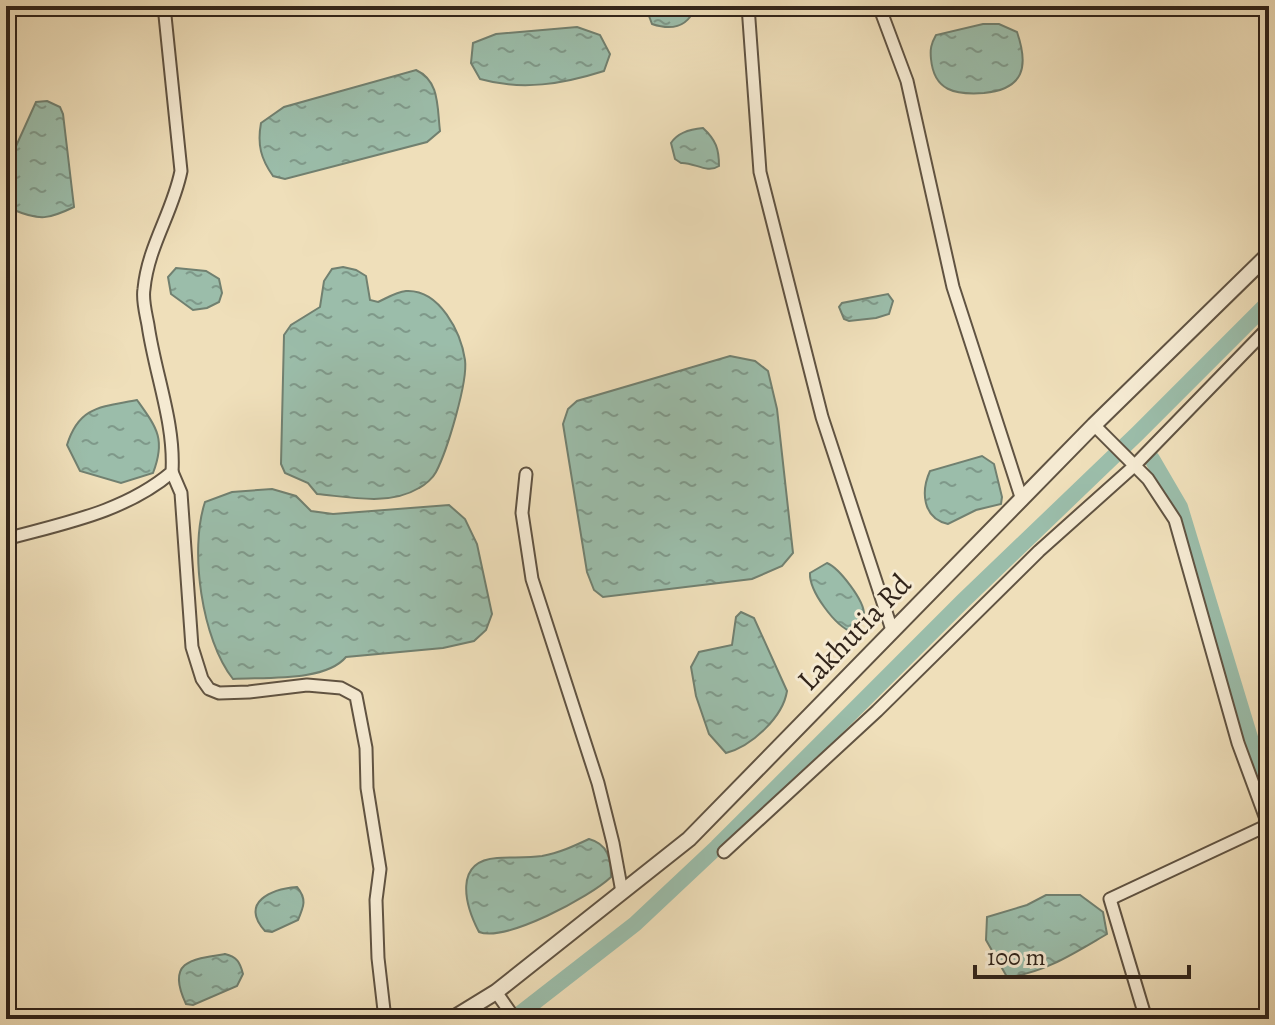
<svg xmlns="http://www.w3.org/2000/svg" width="1275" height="1025" viewBox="0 0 1275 1025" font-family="Alegreya,serif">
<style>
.water{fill:url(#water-ripples);stroke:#718070;stroke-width:2}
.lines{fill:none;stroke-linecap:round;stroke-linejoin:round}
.canal{stroke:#9bbdaa;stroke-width:16}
.minor-casing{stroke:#605342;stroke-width:15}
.tertiary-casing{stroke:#605342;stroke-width:18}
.minor{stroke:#f5ead2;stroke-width:11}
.tertiary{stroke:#f5ead2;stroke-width:14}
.labels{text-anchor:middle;stroke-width:6;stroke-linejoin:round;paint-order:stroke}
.street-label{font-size:30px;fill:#31241a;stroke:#f5ead2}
</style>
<defs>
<pattern id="water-ripples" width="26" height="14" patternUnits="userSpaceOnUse" patternTransform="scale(2)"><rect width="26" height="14" fill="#9bbdaa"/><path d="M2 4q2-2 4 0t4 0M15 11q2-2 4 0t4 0" fill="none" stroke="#7f998a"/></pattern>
</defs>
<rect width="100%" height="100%" fill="#efdfba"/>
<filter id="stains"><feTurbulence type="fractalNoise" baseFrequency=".0025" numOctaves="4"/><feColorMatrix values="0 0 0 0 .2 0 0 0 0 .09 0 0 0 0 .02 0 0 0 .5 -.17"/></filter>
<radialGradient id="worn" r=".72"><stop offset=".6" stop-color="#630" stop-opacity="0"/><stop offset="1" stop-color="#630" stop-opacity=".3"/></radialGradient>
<g class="water">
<path d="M664 6H694L695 8C687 28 670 30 652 24L649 16Z"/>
<path d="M983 24H999L1017 32C1029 67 1024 89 984 93 955 95 934 91 931 59 930 49 931 44 936 35Z"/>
<path d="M577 27 600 35 610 54 604 71C563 84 522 91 480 79L471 63 473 43 496 34Z"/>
<path d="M416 70C440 81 437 107 440 131L427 142 285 179 273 176C261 159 257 145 261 123L284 107Z"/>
<path d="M47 101 60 107 63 114 74 207C49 219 40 221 14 210L6 188 7 166 36 102Z"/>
<path d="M703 128C716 140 719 149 719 166 707 174 694 162 681 163L675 159 671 143C678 132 691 129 703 128Z"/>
<path d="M343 267 356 270 366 276 370 300 378 302C387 298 396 292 406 291 440 289 461 333 465 360 468 382 447 451 436 472 433 478 425 485 419 488 389 506 350 497 317 494L308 483 285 473 281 464 284 335 291 325 320 307 324 281 332 269Z"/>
<polygon points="176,268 206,271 219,279 222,293 219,302 207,308 193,310 171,294 168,277"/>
<polygon points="888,294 893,301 889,314 876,318 849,321 844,319 839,307 842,303"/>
<polygon points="730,356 755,361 768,371 777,409 793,553 782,566 752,579 603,597 594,590 587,572 563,424 568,409 577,401"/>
<path d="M137 400C157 428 166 439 153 473L121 483 80 471 67 445C79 406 101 407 137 400Z"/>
<path d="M982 456 994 464 1002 497 1001 504 976 510 948 524C922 518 921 491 930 471Z"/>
<path d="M272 489 296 496 311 511 333 514 449 505 465 519 477 544 492 614 486 630 474 641 443 648 346 657C325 682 265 677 233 679 202 640 189 550 205 502L232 492Z"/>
<path d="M827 563C839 568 865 601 864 615 864 619 861 623 860 627L852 632C835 626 809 591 810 573Z"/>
<path d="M741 612 754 618 787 691C783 717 752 746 726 753L709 734 696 696 691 667 699 652 732 645 736 617Z"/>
<path d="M589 839C608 844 611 859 611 877 590 897 506 942 479 932 465 905 453 861 497 858 512 857 527 858 542 856 559 853 574 846 589 839Z"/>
<path d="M297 887C307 899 304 906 298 920L272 932 265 931C239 902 272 889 297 887Z"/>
<path d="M1046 895H1080L1103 912 1107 934C1076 952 1043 974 1007 977L986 940 987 917 1027 905Z"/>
<path d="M225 954C237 957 240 962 243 974L237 986 193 1005 186 1004C166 962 190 959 225 954Z"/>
</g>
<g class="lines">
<g class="canal">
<polyline points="1152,459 1180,507 1269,800"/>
<polyline points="513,1019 635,924 717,847 963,601 1138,433 1269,302"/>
</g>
<g class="minor-casing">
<g id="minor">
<polyline points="748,6 760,172 822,417 892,630"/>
<polyline points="879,6 907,81 953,287 1022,500"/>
<polyline points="1094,425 1148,479 1175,520 1238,743 1269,827"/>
<polyline points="172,472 181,493 192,647 202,679 209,689 219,693 249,692 307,685 341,688 356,696 366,748 367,788 380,869 376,900 378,958 385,1019"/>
<polyline points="526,474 522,513 532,579 598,783 613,843 622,892"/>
<path d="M6 539C64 523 125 512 172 472 175 423 155 374 148 325 146 314 142 300 144 289 148 246 173 212 181 171L164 6"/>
<polyline points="724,852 877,711 1039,551 1133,467 1269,327"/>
<polyline points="496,992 515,1019"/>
<polyline points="1146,1019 1110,899 1268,825"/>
</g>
</g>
<g class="tertiary-casing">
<polyline id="tertiary" points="452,1019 496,992 689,839 1094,425 1269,254"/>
</g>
<use href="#minor" class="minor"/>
<use href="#tertiary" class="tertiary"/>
</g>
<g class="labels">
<g class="street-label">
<text transform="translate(854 632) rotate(-46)" y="10">Lakhutia Rd</text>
</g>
</g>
<rect width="1275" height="1025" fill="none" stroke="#efdfba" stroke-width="32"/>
<rect x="8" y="8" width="1259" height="1009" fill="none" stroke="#31241a" stroke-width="4"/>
<rect x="16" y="16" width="1243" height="993" fill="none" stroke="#31241a" stroke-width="2"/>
<path d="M975 965v12h214v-12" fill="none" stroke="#31241a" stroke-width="4"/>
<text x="987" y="965" font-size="24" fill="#31241a" stroke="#f5ead2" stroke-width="6" paint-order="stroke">100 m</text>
<rect width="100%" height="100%" filter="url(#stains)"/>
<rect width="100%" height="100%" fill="url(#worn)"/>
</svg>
